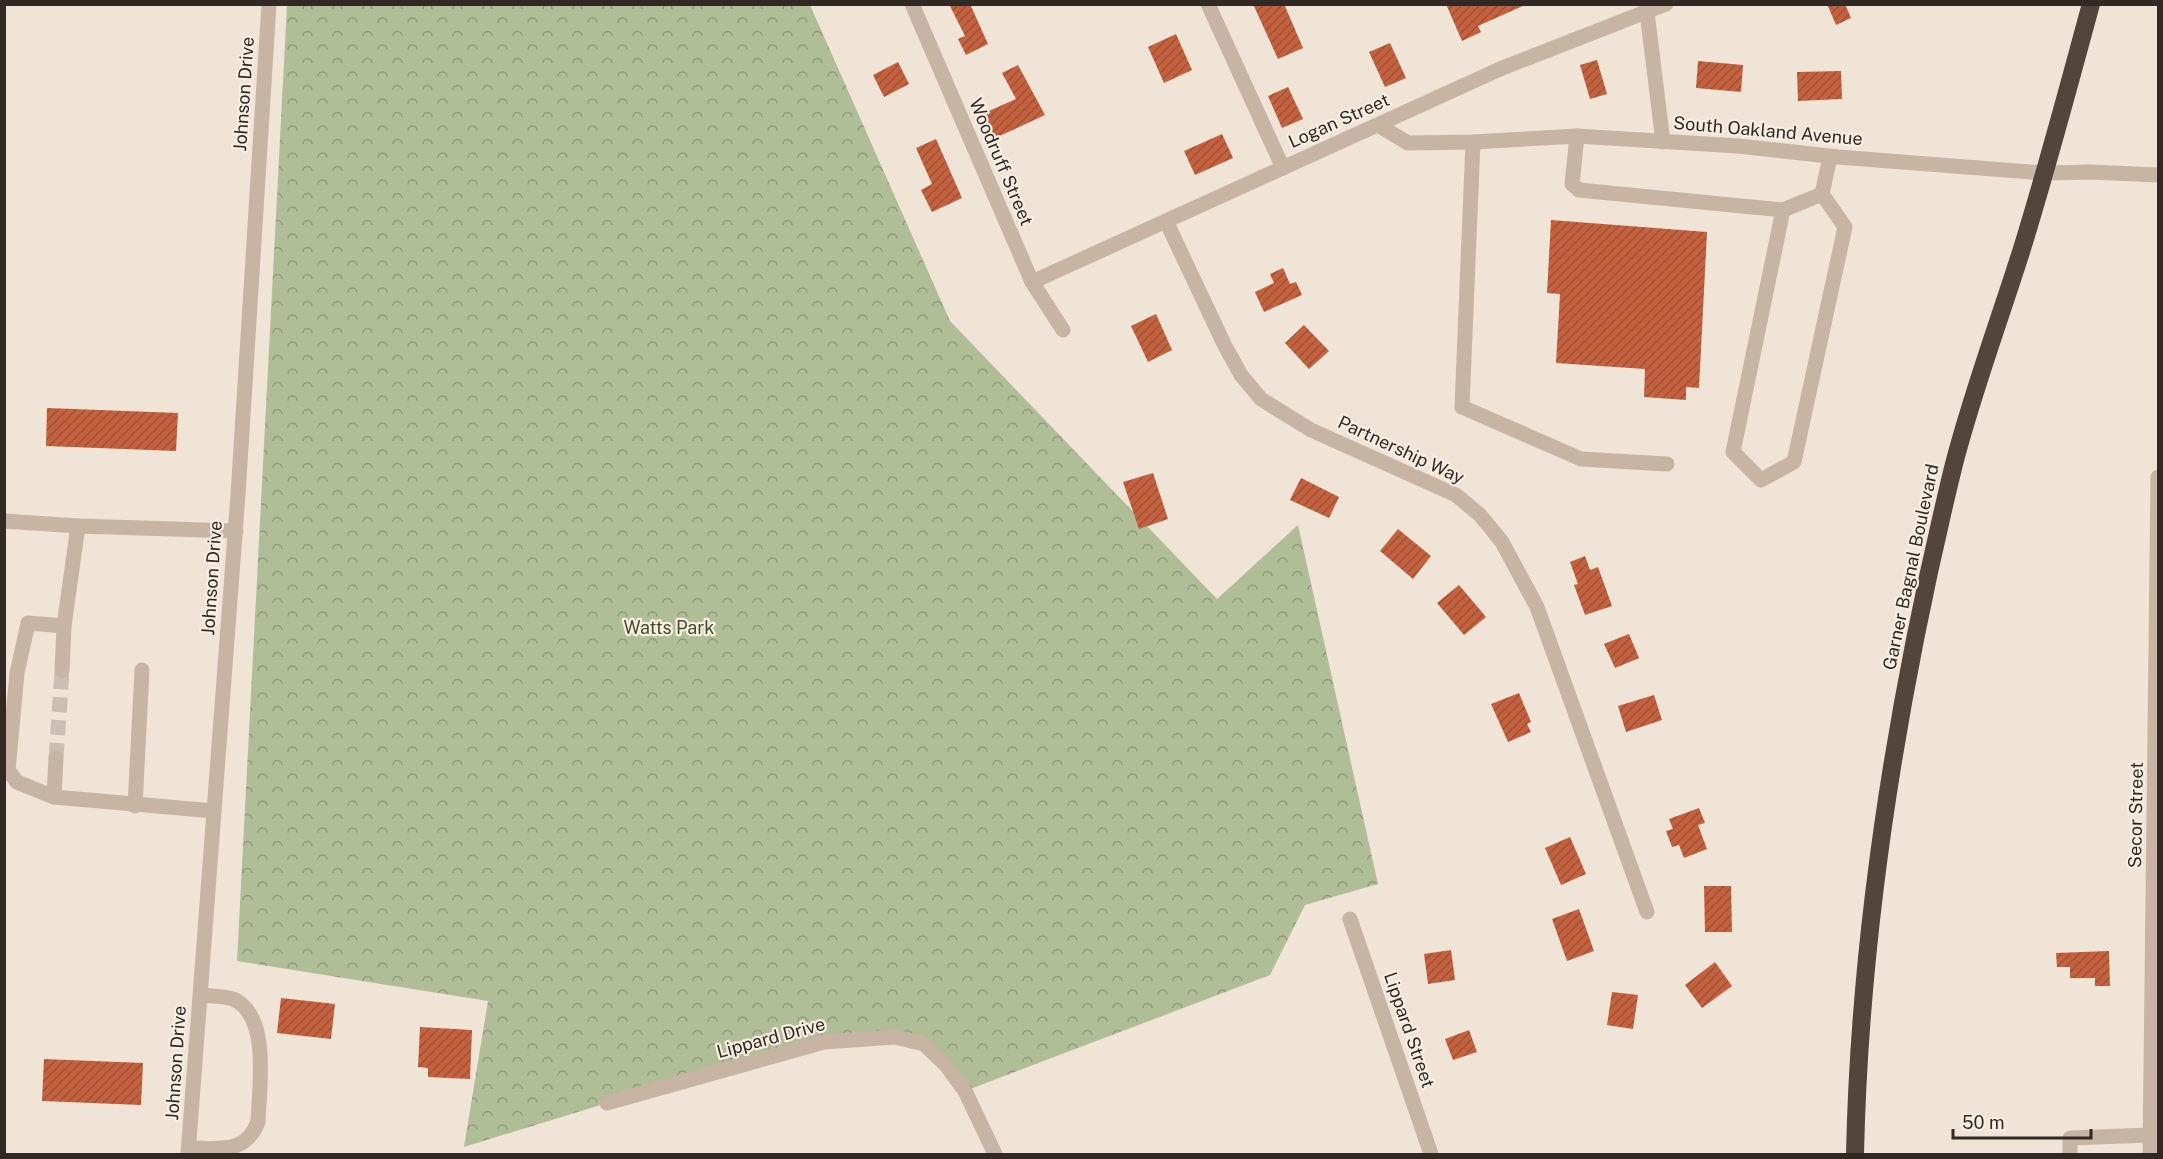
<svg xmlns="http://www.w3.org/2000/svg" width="2163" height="1159" viewBox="0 0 2163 1159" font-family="'Public Sans',sans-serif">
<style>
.park{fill:url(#park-crowns)}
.building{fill:url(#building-hatch)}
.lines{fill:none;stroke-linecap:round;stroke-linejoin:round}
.minor-tunnel{stroke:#cabfb3;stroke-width:15;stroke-dasharray:15 8;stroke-linecap:butt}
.minor{stroke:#c7b4a3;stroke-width:15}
.highway{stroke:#53443c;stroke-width:18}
.labels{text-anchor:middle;stroke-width:4.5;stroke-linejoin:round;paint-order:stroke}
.street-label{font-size:18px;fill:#322925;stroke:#f8eee2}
.park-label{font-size:18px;fill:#415029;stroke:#f8eee2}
</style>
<defs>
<pattern id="park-crowns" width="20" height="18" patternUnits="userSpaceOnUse" patternTransform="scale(1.5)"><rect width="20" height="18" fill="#b0be97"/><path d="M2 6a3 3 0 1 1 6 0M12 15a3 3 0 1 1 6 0" fill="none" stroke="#909a7b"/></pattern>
<pattern id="building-hatch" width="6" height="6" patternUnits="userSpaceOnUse" patternTransform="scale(1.5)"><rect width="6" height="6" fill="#c46240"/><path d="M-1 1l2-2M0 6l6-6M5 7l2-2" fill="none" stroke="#a05135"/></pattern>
</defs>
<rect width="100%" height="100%" fill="#f0e4d6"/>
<polygon class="park" points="287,5 810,5 950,321 1217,599 1298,525 1378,884 1305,905 1270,975 965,1091 924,1044 867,1037 607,1103 464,1147 488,1001 237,961"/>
<g class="building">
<polygon points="949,4 970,4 988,44 966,55 958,39 965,36"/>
<polygon points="1253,4 1284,4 1303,48 1278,59"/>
<polygon points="1446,4 1527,4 1478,26 1481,32 1462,41"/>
<polygon points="1827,4 1845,4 1851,18 1836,25"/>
<polygon points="1176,34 1192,70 1164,83 1148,47"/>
<polygon points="1390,43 1406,78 1385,87 1369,52"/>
<polygon points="1597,60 1607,94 1590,99 1580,65"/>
<polygon points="1698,61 1743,65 1741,92 1696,88"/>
<polygon points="898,62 909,84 884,97 873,75"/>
<polygon points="1018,65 1045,115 993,139 982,114 1016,99 1002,73"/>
<polygon points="1841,71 1842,99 1798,101 1797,72"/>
<polygon points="1288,87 1303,119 1282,128 1268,96"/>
<polygon points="1222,134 1233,158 1195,175 1184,151"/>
<polygon points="936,139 962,198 932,212 921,190 932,184 916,148"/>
<polygon points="1551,220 1707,232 1699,388 1686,387 1686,400 1644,397 1645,369 1556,363 1560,294 1547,293"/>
<polygon points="1283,268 1290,284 1296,282 1302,295 1264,312 1255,292 1274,283 1270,274"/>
<polygon points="1156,314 1172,350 1148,362 1131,326"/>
<polygon points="1304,325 1329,351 1309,369 1285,343"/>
<polygon points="47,408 178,413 176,451 46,446"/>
<polygon points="1153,473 1168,519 1139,529 1123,482"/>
<polygon points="1301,478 1339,497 1329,518 1290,500"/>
<polygon points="1398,529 1431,556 1413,579 1380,551"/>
<polygon points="1585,556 1590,570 1598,567 1612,606 1585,615 1574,585 1578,584 1570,562"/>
<polygon points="1459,585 1486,617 1464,635 1437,603"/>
<polygon points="1629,634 1639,658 1615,668 1604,644"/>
<polygon points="1519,693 1531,722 1527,724 1531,732 1508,742 1491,704"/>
<polygon points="1654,695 1662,720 1626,732 1618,706"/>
<polygon points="1699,808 1705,823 1698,825 1707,849 1684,858 1679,845 1672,847 1666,831 1673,829 1669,819"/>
<polygon points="1570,837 1586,874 1561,885 1545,848"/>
<polygon points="1704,886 1731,886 1732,932 1705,932"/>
<polygon points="1579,909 1594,951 1567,961 1552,919"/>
<polygon points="1451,950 1455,980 1428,984 1424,954"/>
<polygon points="2109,951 2110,986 2095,986 2095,978 2070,978 2070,967 2057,967 2056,953"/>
<polygon points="1715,962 1732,986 1702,1008 1685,985"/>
<polygon points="1612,992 1638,995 1633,1029 1607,1025"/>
<polygon points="281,998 335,1004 331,1039 277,1033"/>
<polygon points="420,1027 472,1030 470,1079 428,1077 428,1068 418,1067"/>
<polygon points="1469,1030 1477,1052 1453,1060 1445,1039"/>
<polygon points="44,1059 143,1063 141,1105 42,1101"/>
</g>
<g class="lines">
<polyline class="minor-tunnel" points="56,758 62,671"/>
<g class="minor">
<polyline points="912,4 1032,282 1063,330"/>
<polyline points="1208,4 1283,168"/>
<polyline points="1646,4 1663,142"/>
<polyline points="1378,125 1408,143 1473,142 1577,136 1738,146 1838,157 2045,173 2090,172 2158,175"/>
<polyline points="1577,136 1572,184 1579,190 1783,210"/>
<polyline points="1473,142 1462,407 1581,459 1667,464"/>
<polyline points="1822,194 1783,210 1733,452 1761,480 1794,462 1845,227 1822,194 1830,157"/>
<polyline points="1166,221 1225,346 1241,375 1261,399 1311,430 1456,495 1480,515 1502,542 1537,607 1647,912"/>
<polyline points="1032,282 1500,69 1666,4"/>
<polyline points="4,521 78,526"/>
<polyline points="62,671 64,626 78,526 236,531"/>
<polyline points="56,758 54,797 214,811"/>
<polyline points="4,769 8,770 17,782 54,797"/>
<polyline points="8,770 17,673 28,623 64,626"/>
<polyline points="135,806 142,670"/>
<polyline points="1350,919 1431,1154"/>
<polyline points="607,1103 824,1042 895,1037 924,1044 946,1065 965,1091 995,1154"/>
<path d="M189 1148C219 1148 245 1155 258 1122 259 1089 271 1015 233 999 224 996 211 996 201 995"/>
<polyline points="188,1154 238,495 269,4"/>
<polyline points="2070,1154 2070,1138 2150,1135"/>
<polyline points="2150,1154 2158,477"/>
</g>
<path class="highway" d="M1855 1154C1860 923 1899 689 1954 464 1972 394 1998 324 2020 255 2046 172 2068 88 2091 4"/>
</g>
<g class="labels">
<g class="street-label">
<text transform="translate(244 94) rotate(-86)" y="6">Johnson Drive</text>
<text transform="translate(1339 121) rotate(-24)" y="6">Logan Street</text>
<text transform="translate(1768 131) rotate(5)" y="6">South Oakland Avenue</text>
<text transform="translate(1001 162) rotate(67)" y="6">Woodruff Street</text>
<text transform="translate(1401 450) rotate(25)" y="6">Partnership Way</text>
<text transform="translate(1911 567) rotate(-78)" y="6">Garner Bagnal Boulevard</text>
<text transform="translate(212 578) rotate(-86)" y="6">Johnson Drive</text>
<text transform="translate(2136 815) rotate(-89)" y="6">Secor Street</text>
<text transform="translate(1409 1030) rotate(71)" y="6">Lippard Street</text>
<text transform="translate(771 1038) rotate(-15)" y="6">Lippard Drive</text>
<text transform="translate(176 1063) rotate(-86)" y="6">Johnson Drive</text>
</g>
<g class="park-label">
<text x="669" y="634">Watts Park</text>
</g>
</g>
<rect width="2163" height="1159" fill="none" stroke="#322925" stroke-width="12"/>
<path d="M1953 1129v9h138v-9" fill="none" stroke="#322925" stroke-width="3"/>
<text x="1962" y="1129" font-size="18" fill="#322925" stroke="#f8eee2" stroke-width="4.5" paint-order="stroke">50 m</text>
</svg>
